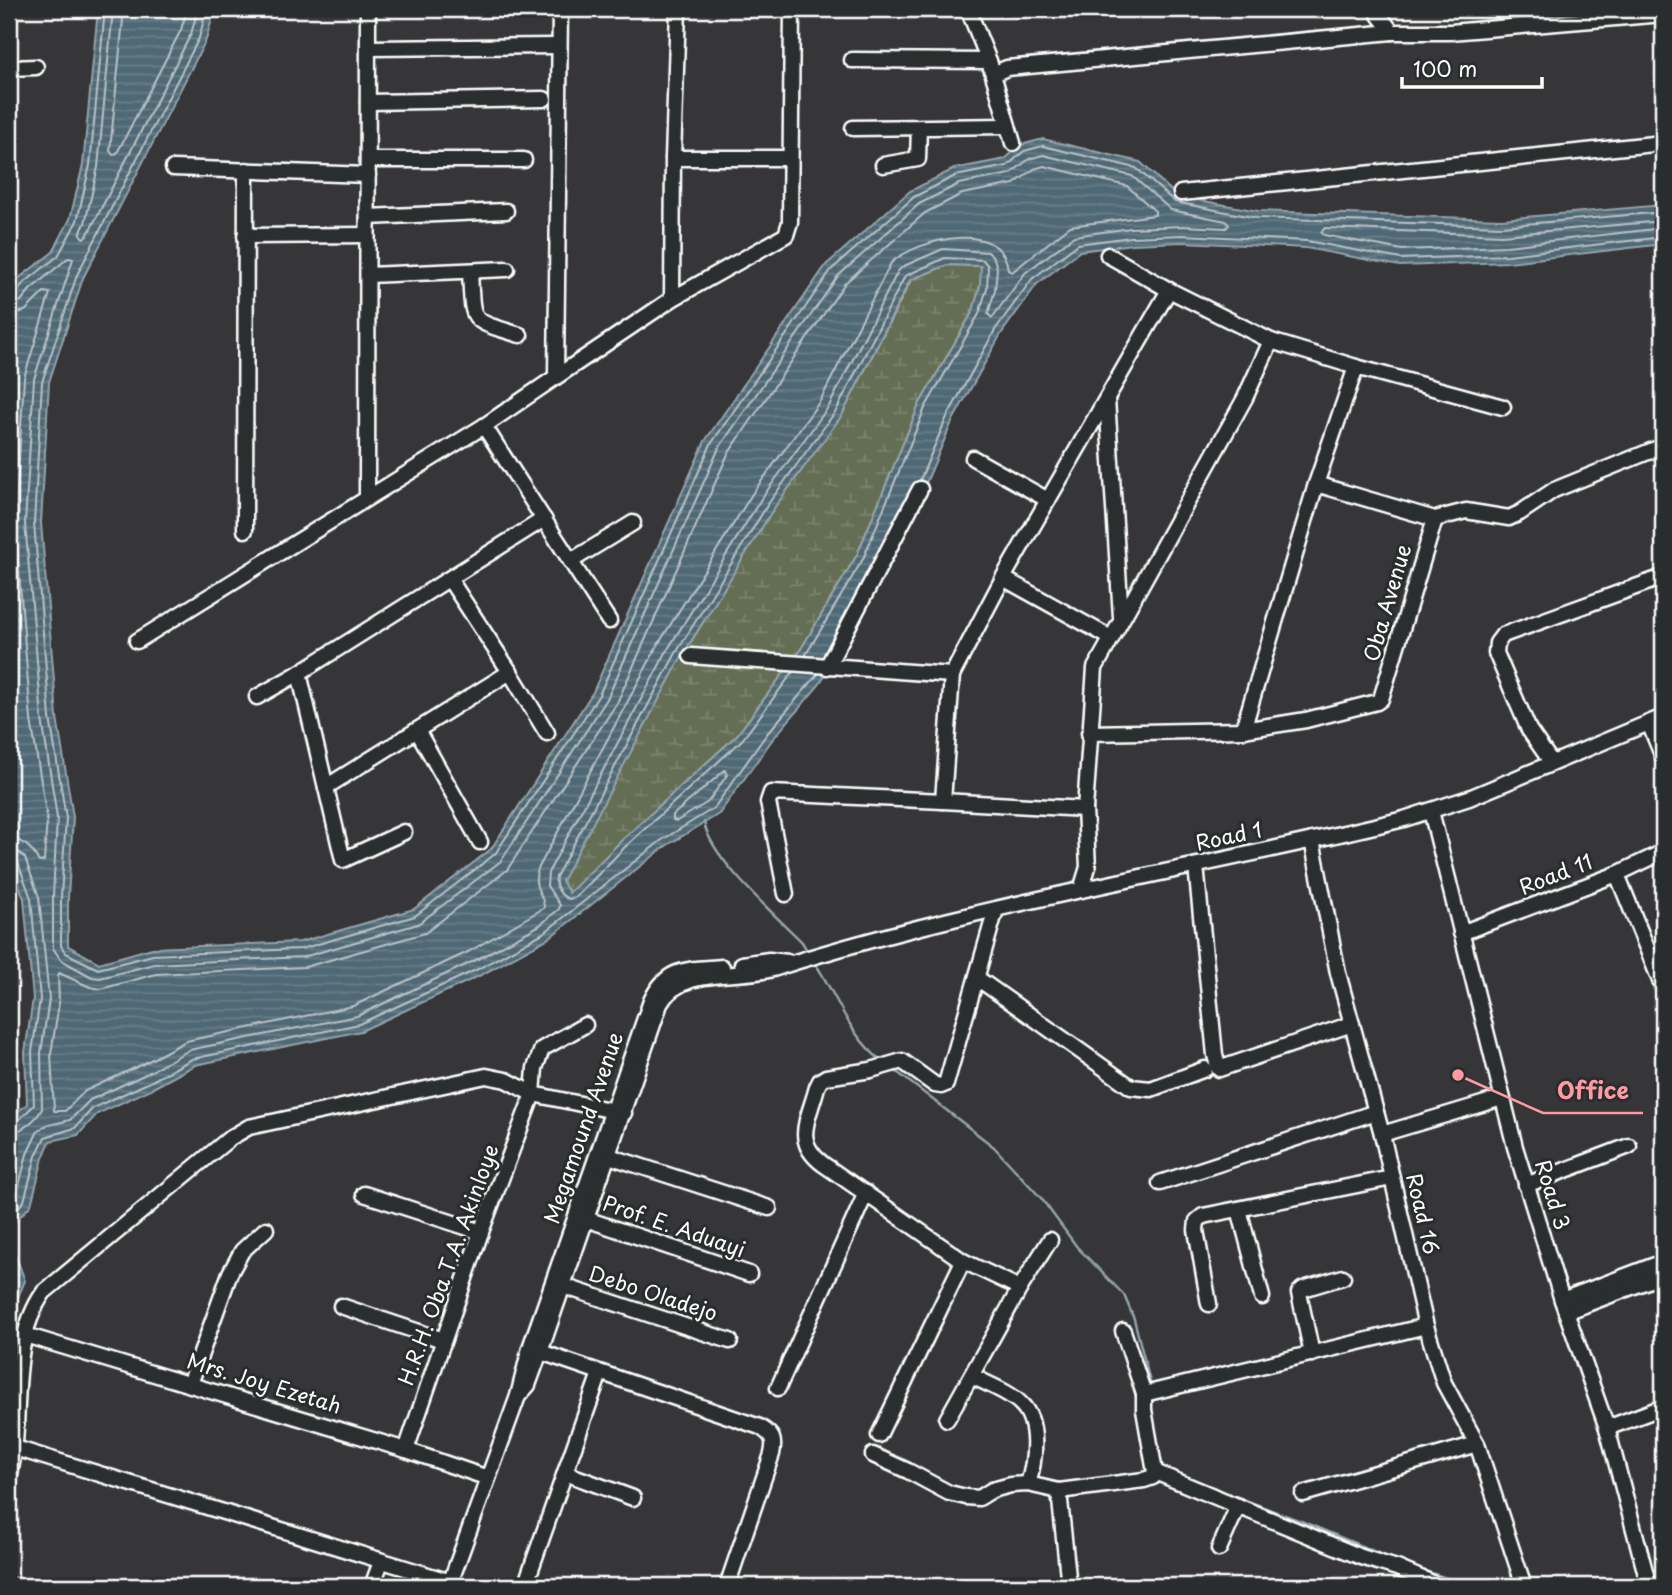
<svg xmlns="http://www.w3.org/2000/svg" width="1672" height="1595" viewBox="0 0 1672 1595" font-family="'Playpen Sans',sans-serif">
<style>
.wetland{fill:url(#wetland-marsh);stroke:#b2b6aa;stroke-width:2}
.water{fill:url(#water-rules);stroke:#95a4ac;stroke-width:2;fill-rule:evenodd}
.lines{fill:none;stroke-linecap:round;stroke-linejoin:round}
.shore{stroke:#b9c3c7;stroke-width:2}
.stream{stroke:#95a4ac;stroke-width:2.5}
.minor-casing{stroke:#fff;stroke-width:19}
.minor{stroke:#2a2d2e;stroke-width:14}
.labels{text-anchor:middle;stroke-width:6;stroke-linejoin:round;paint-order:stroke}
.street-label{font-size:21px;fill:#fff;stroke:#2a2d2e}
.leader{fill:none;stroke:#ff9aa2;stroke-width:2.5}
.callout-dot{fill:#ff9aa2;stroke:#2a2d2e;stroke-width:2.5}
.callout-label{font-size:23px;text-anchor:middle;font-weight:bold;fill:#ff9aa2;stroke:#2a2d2e;stroke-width:6;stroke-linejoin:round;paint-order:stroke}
</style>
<defs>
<pattern id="wetland-marsh" width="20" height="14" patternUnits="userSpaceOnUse" patternTransform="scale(1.75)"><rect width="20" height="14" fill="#646e54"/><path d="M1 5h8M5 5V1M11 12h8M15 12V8" fill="none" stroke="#7b846e"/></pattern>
<pattern id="water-rules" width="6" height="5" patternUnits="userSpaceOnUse" patternTransform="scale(1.75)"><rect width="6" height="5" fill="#4f6874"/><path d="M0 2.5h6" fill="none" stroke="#697f89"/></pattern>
</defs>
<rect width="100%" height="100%" fill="#363538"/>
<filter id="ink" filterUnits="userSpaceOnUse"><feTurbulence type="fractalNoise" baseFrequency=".0143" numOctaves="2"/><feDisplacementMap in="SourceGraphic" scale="14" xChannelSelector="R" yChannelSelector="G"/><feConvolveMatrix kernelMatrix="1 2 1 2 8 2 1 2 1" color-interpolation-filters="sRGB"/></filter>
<g filter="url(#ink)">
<polygon class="wetland" points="947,265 982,266 980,286 973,311 919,405 857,555 798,654 737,735 620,842 570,893 561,881 682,656 774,508 842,415 911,280"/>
<path class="water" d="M98 9H215L206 40 83 278 49 382 41 523 57 717 73 817 68 897V946L99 963 152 948 300 942 414 909 491 849 593 692 705 441 826 265 910 191 954 169 1005 159 1021 145 1043 139 1140 162 1177 196 1258 211 1502 219 1663 205V244L1509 262 1400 266 1306 248 1183 242 1132 244 1080 251 1037 284 1001 334 952 422 893 560 819 685 772 740 719 814 666 846 549 938 481 975 361 1031 195 1065 153 1088 97 1114 78 1135 50 1141 43 1158 31 1205 10 1227V1239L25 1281 10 1315 9 1338V1119L27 1104 25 1052 33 999 24 899 9 857V293L18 279 53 252 70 219 83 165ZM947 265 981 266 980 286 973 311 919 405 857 555 798 654 737 735 620 842 569 893 562 881 682 656 774 508 842 415 910 280Z"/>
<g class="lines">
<g class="shore">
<polyline points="113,9 98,167 85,223 80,234 83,238 87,236 191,34 198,9"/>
<polyline points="124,9 110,151 113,155 117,153 181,30 187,9"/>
<polyline points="207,9 199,38 77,275 42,382 34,523 50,718 66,818 61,897 61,946 66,953 98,969 153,955 301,949 415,916 495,854 599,695 711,444 831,270 914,197 955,176 1007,166 1024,151 1043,146 1136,168 1175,202 1257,218 1502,226 1663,212"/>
<path d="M1044 166 1127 186 1155 211V215L1070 226 1012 272 1008 270C1003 218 917 239 891 263L820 401 752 494 659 643 538 869C531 889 544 893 544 908L470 951 353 1006 186 1041 141 1065 85 1091 65 1111H54L51 1054 59 1003 58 976 59 973 90 987 101 989 156 974 305 967 425 933 507 870 617 703 728 454 845 283 925 213 962 194 1014 184 1034 169Z"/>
<polyline points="1663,221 1502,235 1325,228 1321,232 1324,235 1402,250 1507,246 1663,228"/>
<polyline points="9,296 16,294 23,284 58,256 77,221 90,165 105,9"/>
<polyline points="9,305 21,301 30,290 68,258 73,259 34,379 25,523 42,719 57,818 53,897 53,948 61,960 92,977 100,978 154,964 303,957 418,924 501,861 607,699 719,448 838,276 919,204 959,184 1010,174 1029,159 1043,155 1132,176 1171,210 1226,221 1229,225 1226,228 1183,226 1131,228 1074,236 1025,273 992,318 988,314 995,290 997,268 994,258 988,252 943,249 904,266 898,271 829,406 761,499 668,649 548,873 547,886 560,905 559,909 540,925 474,961 357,1016 189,1050 146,1074 90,1100 70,1120 45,1126 38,1131 27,1154 16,1197 9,1205"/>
<path d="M9 315 25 311 44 292 50 293 24 378 15 523 31 720 47 819 44 861 39 862C32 848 24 840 9 839"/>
<polyline points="920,480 946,419 995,330 1032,279 1078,244 1131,237 1183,235 1307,241 1401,259 1508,255 1663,237"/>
<path d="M793 672 742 740 625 847 576 897 569 899C561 897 554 886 556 877L676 653 768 504 836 411 905 276 945 258 983 260 988 266 987 288 979 314 925 408 863 559 805 656"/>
<polygon points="725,770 727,775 708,802 677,821 673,820 673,815"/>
<path d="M9 850 17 851 25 858 39 897 49 999 41 1053 42 1109C36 1120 22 1132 9 1133"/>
<polyline points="9,859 18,863 31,898 40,999 32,1052 34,1105 16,1123 9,1124"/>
<polyline points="9,1218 24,1201 36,1156 45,1137 75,1128 93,1108 150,1082 192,1059 359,1024 478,969 545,932 662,840 714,808 766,735 818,674"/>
</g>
<g class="stream">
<path d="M704 822C710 858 775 915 802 942L808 952"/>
<path d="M815 963C837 996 849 1036 882 1061"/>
<polyline points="893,1069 994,1147 1041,1198 1077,1247 1124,1295 1134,1319 1150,1382"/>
<polyline points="1162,1467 1170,1471"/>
<polyline points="1215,1489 1301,1521 1395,1560"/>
<polyline points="1404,1564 1471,1586"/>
</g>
<g class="minor-casing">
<g id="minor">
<polyline points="968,9 989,61 1013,143"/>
<polyline points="1379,9 1379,15 1392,32 1450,32 1663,14"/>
<polyline points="368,48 559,46"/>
<polyline points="852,60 989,61"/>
<polyline points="9,68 36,67"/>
<polyline points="993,74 1007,68 1392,32"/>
<polyline points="368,102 544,99"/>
<polyline points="853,128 1008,126"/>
<polyline points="673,158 790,158"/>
<polyline points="368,160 524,160"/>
<polyline points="883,165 918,159 919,128"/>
<polyline points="173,168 368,175"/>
<polyline points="1181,193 1663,143"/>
<polyline points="368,217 506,211"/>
<polyline points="245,236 367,235"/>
<path d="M470 271C473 325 468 319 520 335"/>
<polyline points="368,275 507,269"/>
<polyline points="672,299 673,158 678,9"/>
<polyline points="1271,341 1356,367 1503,407"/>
<polyline points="556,377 672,299 786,235 790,222 792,9"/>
<polyline points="1107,399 1121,617"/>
<polyline points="484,426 609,621"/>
<polyline points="973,458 1048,500"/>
<polyline points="1316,484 1356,367"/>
<polyline points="367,498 368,9"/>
<polyline points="245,530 246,170"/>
<polyline points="571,561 633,523"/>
<polyline points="1003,578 1111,638"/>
<polyline points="137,641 484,426 556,377 560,9"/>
<polyline points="691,656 952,675"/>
<polyline points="827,667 920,489"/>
<polyline points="510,672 547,733"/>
<polyline points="257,697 299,673"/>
<polyline points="1649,723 1663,757"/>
<polyline points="417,730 480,842"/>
<polyline points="1243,730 1306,720 1377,702 1381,699 1435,519"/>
<polyline points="1089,733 1243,730 1316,484 1435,519 1466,511 1509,518 1520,513 1554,490 1663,446"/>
<polyline points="1552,763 1529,730 1496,653 1497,643 1503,635 1663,577"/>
<polyline points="326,787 510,672 450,580"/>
<polyline points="1085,809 943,801 952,675 1003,578 1169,290"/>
<polyline points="1431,811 1515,1147 1562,1300 1607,1428 1649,1586"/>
<polyline points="404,832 343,860 299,673 544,519"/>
<polyline points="1312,840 1338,973 1382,1134 1426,1326 1444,1383 1477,1444 1524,1586"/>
<polyline points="1196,866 1215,1055 1219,1069 1352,1024"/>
<polyline points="1617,874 1663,988"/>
<polyline points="1081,890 1088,867 1085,809 1095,668 1245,398 1271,341 1169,290 1108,255"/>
<polyline points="786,894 768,802 771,793 943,801"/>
<polyline points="1461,933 1617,874 1663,852"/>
<polyline points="742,964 769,960 788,962"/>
<polyline points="977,978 1131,1087 1151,1089 1205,1069"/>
<polyline points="1382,1134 1502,1098"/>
<polyline points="609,1156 769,1208"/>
<polyline points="1160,1183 1376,1112"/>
<polyline points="1526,1185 1629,1146"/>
<polyline points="364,1194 481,1232"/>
<polyline points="1239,1209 1262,1297"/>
<polyline points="586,1219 749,1274"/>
<polyline points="563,1286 730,1341"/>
<polyline points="1020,1288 1050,1240"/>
<polyline points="1562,1300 1663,1262"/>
<polyline points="1209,1304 1196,1230 1197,1221 1203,1216 1392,1178"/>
<polyline points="341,1306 443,1340"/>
<polyline points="1566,1312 1663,1275"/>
<polyline points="1123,1331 1144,1394"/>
<polyline points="25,1335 406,1450 488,1478"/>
<path d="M532 1349 760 1427C773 1435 775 1440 772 1454L727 1586"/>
<polyline points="1312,1354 1299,1293 1303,1289 1343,1277"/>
<path d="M972 1376C987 1384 1010 1392 1021 1404 1040 1422 1035 1462 1028 1484"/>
<polyline points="190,1384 230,1273 242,1251 266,1229"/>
<polyline points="778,1388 866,1193"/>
<path d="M518 1396 528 1385 540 1352 660 1004C681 965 740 980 776 968 981 903 1195 870 1404 819L1469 798 1663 717"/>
<path d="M947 1419 1020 1288 963 1261 823 1164C792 1141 809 1119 817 1087L820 1081 826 1077 871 1070 902 1061 935 1085 941 1086 946 1084 996 909"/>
<polyline points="1607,1428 1663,1407"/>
<polyline points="879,1435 963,1261"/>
<polyline points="15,1448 451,1582"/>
<polyline points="406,1450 481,1232 533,1094 535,1068 542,1049 585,1025"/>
<polyline points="873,1455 908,1471 949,1493 966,1497 979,1498 992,1490 1011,1485 1028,1484 1059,1491 1144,1480 1153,1477 1155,1472 1144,1410 1144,1394 1426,1326"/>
<polyline points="1155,1472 1361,1557 1397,1568 1439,1586"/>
<polyline points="565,1473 633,1498"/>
<path d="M9 1480C11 1468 14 1456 15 1443 19 1393 14 1334 44 1292L230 1138 249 1127 486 1076 506 1080 533 1094 624 1113"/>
<polyline points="1059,1491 1069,1586"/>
<polyline points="1303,1494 1477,1444"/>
<polyline points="1219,1549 1238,1506"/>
<polyline points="9,1586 13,1586"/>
<polyline points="372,1586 381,1562"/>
<path d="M449 1586 518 1396 530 1348 651 1001C667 966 688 970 722 967"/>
<polyline points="525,1586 600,1373"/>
</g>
</g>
<use href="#minor" class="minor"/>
</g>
</g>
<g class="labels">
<g class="street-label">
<text transform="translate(1388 603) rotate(-74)" y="7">Oba Avenue</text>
<text transform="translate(1229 837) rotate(-12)" y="7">Road 1</text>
<text transform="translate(1556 875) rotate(-21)" y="7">Road 11</text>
<text transform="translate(584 1128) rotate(-71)" y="7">Megamound Avenue</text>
<text transform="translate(1552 1195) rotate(73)" y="7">Road 3</text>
<text transform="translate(1422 1214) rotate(77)" y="7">Road 16</text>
<text transform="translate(674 1227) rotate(19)" y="7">Prof. E. Aduayi</text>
<text transform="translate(449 1265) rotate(-70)" y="7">H.R.H. Oba T.A. Akinloye</text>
<text transform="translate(653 1294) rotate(18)" y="7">Debo Oladejo</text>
<text transform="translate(264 1384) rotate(17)" y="7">Mrs. Joy Ezetah</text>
</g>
</g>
<path class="leader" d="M1458 1075L1543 1113H1643"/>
<circle class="callout-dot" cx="1458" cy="1075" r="7"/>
<g class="callout-label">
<text x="1593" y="1099">Office</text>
</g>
<rect width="1672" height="1595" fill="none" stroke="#2a2d2e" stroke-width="35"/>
<rect x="18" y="18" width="1637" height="1560" fill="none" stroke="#fff" stroke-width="2.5" filter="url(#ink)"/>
<path d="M1402 77v10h140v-10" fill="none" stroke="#ffffff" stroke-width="3.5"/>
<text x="1413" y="77" font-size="21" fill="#ffffff" stroke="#2a2d2e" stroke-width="5" paint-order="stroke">100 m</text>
</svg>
